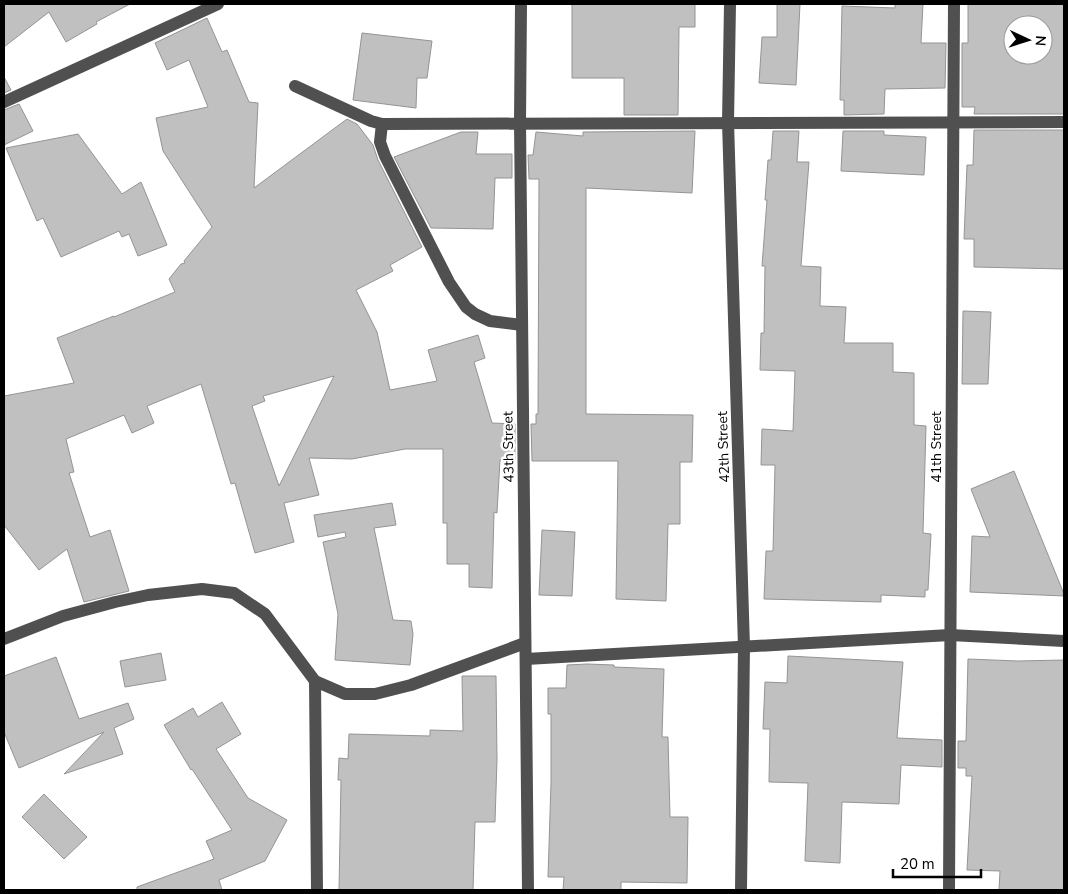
<svg xmlns="http://www.w3.org/2000/svg" width="1068" height="894" viewBox="0 0 1068 894" font-family="'Nunito Sans',sans-serif">
<style>
.building{fill:#c0c0c0;stroke:#949494;fill-rule:evenodd}
.lines{fill:none;stroke-linecap:round;stroke-linejoin:round}
.minor{stroke:#505050;stroke-width:12}
.labels{text-anchor:middle;stroke-width:5;stroke-linejoin:round;paint-order:stroke}
.street-label{font-size:14px;fill:#000;stroke:#fff}
</style>
<rect width="100%" height="100%" fill="#fff"/>
<g class="building">
<polygon points="4,4 130,4 96,22 97,24 66,42 49,12 4,47"/>
<polygon points="572,4 695,4 695,27 679,27 678,115 624,115 624,78 572,78"/>
<polygon points="777,4 800,4 796,85 759,83 762,37 777,37"/>
<polygon points="895,4 923,4 921,43 946,43 945,88 885,89 884,114 844,115 844,100 840,100 842,6 895,8"/>
<path d="M968 4H1064V114H974L975 107H962V43H968ZM1013 25H1043V55H1013Z"/>
<path d="M207 18 222 52 227 50 249 102 258 103 254 188 347 119 357 124 373 145 378 160 422 247 390 265 393 271 356 290 377 332 390 390 437 381 428 350 478 335 485 358 474 362 492 423 515 424V461L500 460 497 513 494 512 492 588 469 587V564H447V523H443V449H405L352 459 309 458 319 495 284 503 294 542 255 553 235 483 231 484 201 384 147 406 154 423 132 433 124 415 66 439 74 472 69 473 90 537 110 530 129 591 84 602 67 549 39 570 4 525V396L74 383 57 338 114 316V317L175 292 169 279 181 264 185 263 184 261 212 227 163 151 156 118 208 107 189 60 167 70 155 43ZM334 376 279 486 252 406 265 401 263 396Z"/>
<polygon points="362,33 432,41 427,78 417,78 416,108 353,100"/>
<polygon points="4,77 11,90 4,93"/>
<polygon points="19,104 33,131 4,145 4,110"/>
<polygon points="974,130 1064,130 1064,269 974,267 974,239 964,239 967,165 973,165"/>
<polygon points="695,131 692,193 586,188 586,414 693,415 692,462 680,462 680,524 668,524 666,601 616,599 618,461 532,461 531,424 536,424 536,414 538,414 539,179 529,179 528,155 533,155 536,132 583,136 583,132"/>
<polygon points="773,131 799,131 797,162 809,162 801,266 821,267 820,306 846,307 844,343 893,343 893,372 914,373 914,425 926,426 923,533 931,534 928,590 925,590 925,597 881,595 881,602 764,599 766,551 773,551 775,465 761,465 762,429 793,431 795,371 760,370 761,333 764,333 765,266 762,266 767,200 765,200 768,160 771,160"/>
<polygon points="843,131 884,131 884,135 926,137 924,175 841,171"/>
<polygon points="461,132 478,132 476,154 512,154 512,178 495,178 493,229 431,228 394,157"/>
<polygon points="78,134 122,194 141,182 167,245 138,256 129,234 122,237 119,231 61,257 43,218 37,221 6,148"/>
<polygon points="963,311 991,312 988,384 962,384"/>
<polygon points="1014,471 1064,594 1064,596 970,592 972,536 990,537 971,489"/>
<polygon points="392,503 396,525 374,528 393,620 411,621 413,634 410,665 335,660 338,614 323,542 346,537 345,532 318,537 314,515"/>
<polygon points="542,530 575,532 572,596 539,595"/>
<polygon points="161,653 166,680 125,687 120,661"/>
<polygon points="788,656 903,662 897,738 942,740 942,767 901,765 899,804 842,802 840,863 805,861 808,783 769,782 770,729 763,729 765,682 787,683"/>
<polygon points="56,657 79,719 128,703 134,719 114,728 123,754 64,774 104,732 19,768 4,732 4,676"/>
<polygon points="968,659 1018,661 1064,660 1064,890 999,890 1000,871 967,870 972,776 966,776 966,768 958,768 958,741 966,741"/>
<polygon points="587,664 614,665 614,667 664,669 662,737 668,737 670,817 688,817 687,883 621,882 621,890 563,890 564,877 548,877 551,783 551,714 548,714 548,688 566,688 567,665"/>
<polygon points="462,676 496,676 497,760 495,822 475,822 473,890 339,890 341,780 338,780 339,758 348,759 349,734 430,736 430,730 463,731"/>
<polygon points="222,702 241,734 216,749 248,798 287,820 265,861 219,880 222,890 137,890 137,887 214,859 206,841 232,830 192,769 191,770 164,725 193,708 198,717"/>
<polygon points="44,794 87,837 64,859 22,817"/>
</g>
<g class="lines">
<g class="minor">
<polyline points="521,4 520,122 528,890"/>
<polyline points="730,4 728,122 744,647 741,890"/>
<polyline points="295,86 371,121 382,124 1064,122"/>
<polyline points="4,102 218,4"/>
<polyline points="382,124 380,142 385,156 449,282 466,307 475,314 490,321 522,325"/>
<polyline points="4,639 63,616 115,602 148,595 202,589 234,593 265,614 315,681 345,694 375,694 411,685 525,643"/>
<polyline points="526,659 950,635 1064,641"/>
<polyline points="315,681 317,890"/>
<polyline points="949,890 954,4"/>
</g>
</g>
<g class="labels">
<g class="street-label">
<text transform="translate(508 447) rotate(-91)" y="5">43th Street</text>
<text transform="translate(723 447) rotate(-92)" y="5">42th Street</text>
<text transform="translate(936 447) rotate(-90)" y="5">41th Street</text>
</g>
</g>
<rect width="1068" height="894" fill="none" stroke="#000000" stroke-width="10"/>
<g transform="translate(1028 40) rotate(94)"><circle r="24" fill="#ffffff" stroke="#999999"/>
<path d="M0-4L9 19L0 12L-9 19Z" fill="#000000"/>
<text y="-8" font-size="14" font-weight="bold" text-anchor="middle" fill="#000000">N</text>
</g>
<path d="M893 869v8h88v-8" fill="none" stroke="#000000" stroke-width="2.5"/>
<text x="900" y="869" font-size="15" fill="#000000" stroke="#ffffff" stroke-width="4" paint-order="stroke">20 m</text>
</svg>
